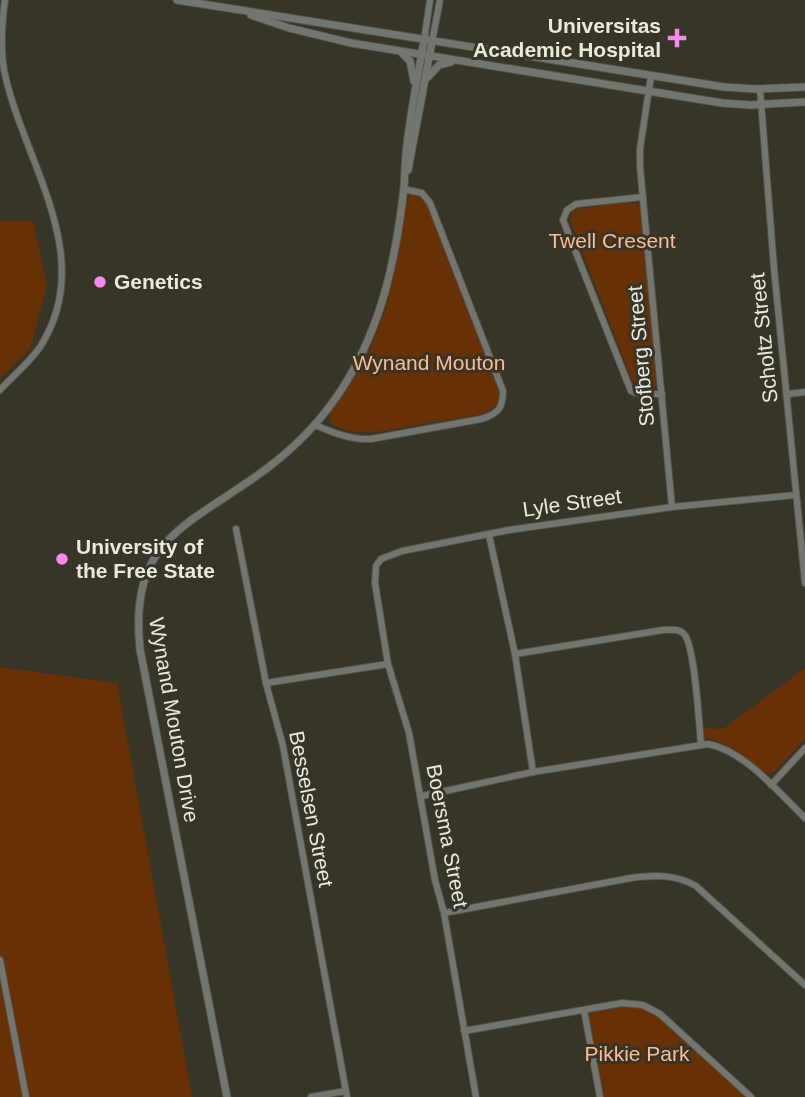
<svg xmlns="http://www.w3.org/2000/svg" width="805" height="1097" viewBox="0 0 805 1097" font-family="Helvetica,sans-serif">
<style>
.green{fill:#683005}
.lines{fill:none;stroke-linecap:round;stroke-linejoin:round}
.minor-casing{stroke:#535245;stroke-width:8}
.tertiary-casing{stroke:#535245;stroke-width:9}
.minor{stroke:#737670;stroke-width:6}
.tertiary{stroke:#737670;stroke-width:7}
.poi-dot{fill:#f888ea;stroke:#363528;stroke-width:2.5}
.labels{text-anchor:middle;stroke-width:6;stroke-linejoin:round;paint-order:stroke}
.poi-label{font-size:21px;font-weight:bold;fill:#e9e9e0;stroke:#363528;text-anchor:start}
.park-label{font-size:21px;fill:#feba93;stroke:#363528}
.street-label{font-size:21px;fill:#e9e9e0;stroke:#363528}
</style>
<rect width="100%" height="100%" fill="#363528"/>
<g class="green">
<path d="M411 193 426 195 502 384C500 399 497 408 483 414L377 432C361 433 343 433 330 422L329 414C338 398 351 385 360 368 390 313 397 261 407 201Z"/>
<path d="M627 202 636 204 642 208 661 378C654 391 650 392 636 390L570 220 572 213 577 209Z"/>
<polygon points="0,221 33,221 47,286 30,349 0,378"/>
<polygon points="0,667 117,683 192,1097 0,1097"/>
<path d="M805 668V739L776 771 765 774C745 756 730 743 704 737L705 728 723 729Z"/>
<polygon points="620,1001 650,1007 749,1097 601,1097 586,1010"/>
</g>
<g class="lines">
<g class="minor-casing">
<g id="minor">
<polyline points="424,41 430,0"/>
<polyline points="432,42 440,0"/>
<polyline points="651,76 640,149 640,167 672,507"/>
<polyline points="760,89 774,268 805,583"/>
<polyline points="643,197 576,204 567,210 563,220 631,391 639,394 662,394"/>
<path d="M0 390C13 376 29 363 40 347 99 256 22 160 4 70 0 47 2 22 5 0"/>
<polyline points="788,394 805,392"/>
<path d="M315 425C334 433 351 440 371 439L481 419C498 414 503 408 503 391L430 203 422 193 403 189"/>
<polyline points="236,529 266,683 283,746 347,1097"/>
<polyline points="489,535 515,654 533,772"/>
<path d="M515 654 663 630C670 630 678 628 684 634 695 645 699 725 701 744"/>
<polyline points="266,683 388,664"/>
<polyline points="771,785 805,748"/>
<path d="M422 796 533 772 708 744C745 751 779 793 805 818"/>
<path d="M444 913 631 878C655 875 675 874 696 886L805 985"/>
<polyline points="0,960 26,1097"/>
<polyline points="584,1010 600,1097"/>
<polyline points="464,1031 622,1003 643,1005 660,1014 751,1097"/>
<polyline points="311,1097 346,1091"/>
<polyline points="476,1097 444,913 435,880 409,733 388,664 375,583 376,566 381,559 402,551 509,530 672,507 796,495"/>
</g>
</g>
<g class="tertiary-casing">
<g id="tertiary">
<polyline points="177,0 724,87 755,89 805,87"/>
<polyline points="251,15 289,28 351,43 722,103 750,105 805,102"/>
<polyline points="401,52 410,61 414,81"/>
<polyline points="427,78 439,65 451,62"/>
<polyline points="408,170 432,42"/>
<path d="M227 1097 140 649C129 538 187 527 262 472 295 448 324 418 345 384 383 323 396 257 404 188 405 173 405 159 407 145 411 110 418 75 424 41"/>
</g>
</g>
<use href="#minor" class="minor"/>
<use href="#tertiary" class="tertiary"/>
</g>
<g class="poi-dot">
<path d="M673.5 27.5h7v7h7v7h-7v7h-7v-7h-7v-7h7z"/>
<circle cx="100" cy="282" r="7"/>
<circle cx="62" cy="559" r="7"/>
</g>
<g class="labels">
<g class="poi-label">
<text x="661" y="33" text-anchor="end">Universitas<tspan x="661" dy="24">Academic Hospital</tspan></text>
<text x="114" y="289">Genetics</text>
<text x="76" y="554">University of<tspan x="76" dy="24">the Free State</tspan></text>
</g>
<g class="park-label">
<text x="612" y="248">Twell Cresent</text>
<text x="429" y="370">Wynand Mouton</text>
<text x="637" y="1061">Pikkie Park</text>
</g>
<g class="street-label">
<text transform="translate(764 338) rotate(-96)" y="7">Scholtz Street</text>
<text transform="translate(641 356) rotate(-95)" y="7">Stofberg Street</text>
<text transform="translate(572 503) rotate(-8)" y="7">Lyle Street</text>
<text transform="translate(174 720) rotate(80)" y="7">Wynand Mouton Drive</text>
<text transform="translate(311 809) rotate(79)" y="7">Besselsen Street</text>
<text transform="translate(447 836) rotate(79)" y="7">Boersma Street</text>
</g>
</g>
</svg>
